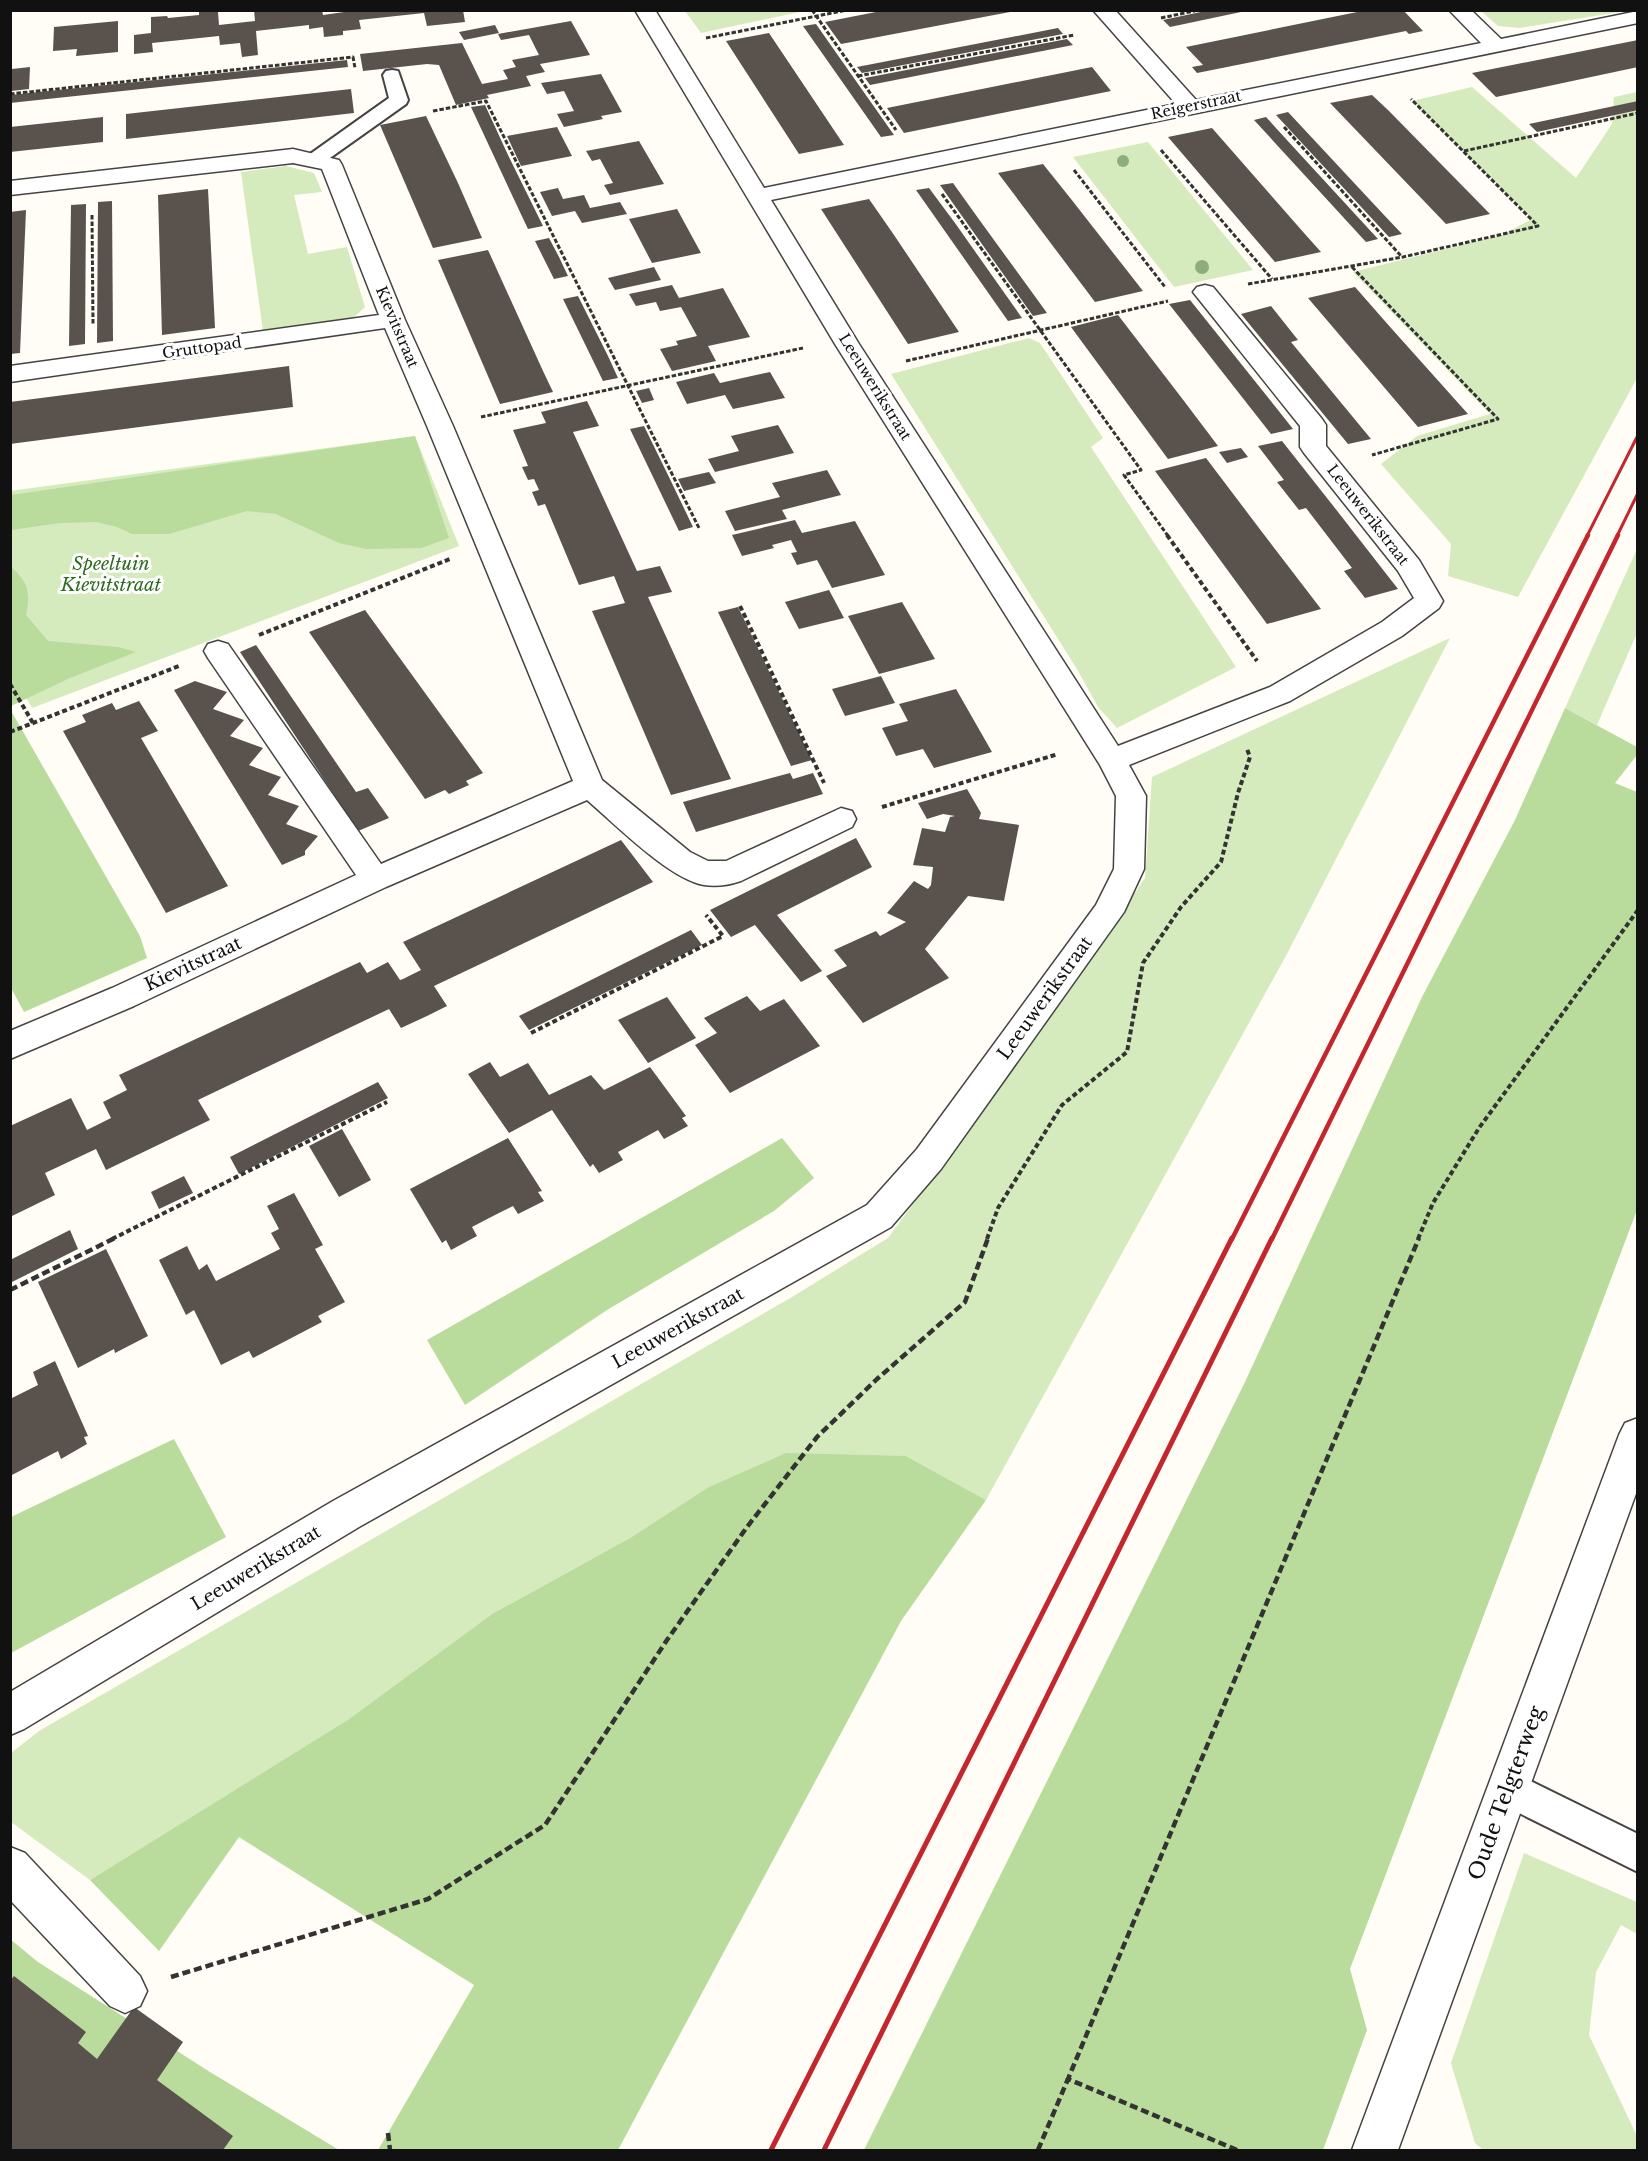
<svg xmlns="http://www.w3.org/2000/svg" width="1648" height="2161" viewBox="0 0 1648 2161" font-family="'Libre Baskerville',serif">
<style>
.green{fill:#d5ebbd}
.forest{fill:#b9dc9c}
.building{fill:#5a524d}
.lines{fill:none;stroke-linecap:round;stroke-linejoin:round}
.lane-casing{stroke:#444;stroke-width:4}
.street-casing{stroke:#444;stroke-width:3}
.path-far2{stroke:#333;stroke-width:3;stroke-dasharray:4.5 2;stroke-linecap:butt}
.path-far1{stroke:#333;stroke-width:4;stroke-dasharray:5 3;stroke-linecap:butt}
.path{stroke:#333;stroke-width:4.5;stroke-dasharray:8 4;stroke-linecap:butt}
.lane{fill:#fff;fill-rule:evenodd}
.street{fill:#fff;fill-rule:evenodd}
.rail-far2{stroke:#c4262e;stroke-width:3}
.rail-far1{stroke:#c4262e;stroke-width:4.5}
.rail{stroke:#c4262e;stroke-width:5}
.tree{fill:#8dad7f}
.labels{text-anchor:middle;stroke-width:6;stroke-linejoin:round;paint-order:stroke}
.far-street-label{font-size:15px;fill:#111;stroke:#fff}
.park-label{font-size:18px;font-style:italic;fill:#2f6b1f;stroke:#fff}
.street-label{font-size:18px;fill:#111;stroke:#fff}
.near-street-label{font-size:21px;fill:#111;stroke:#fff}
</style>
<rect width="100%" height="100%" fill="#fffdf5"/>
<g class="green">
<polygon points="809,10 701,33 685,11 685,10"/>
<polygon points="1481,11 1626,11 1519,28 1498,26"/>
<polygon points="1472,87 1576,178 1612,124 1614,97 1637,92 1637,378 1518,597 1448,576 1451,544 1381,464 1417,436 1490,414 1353,272 1502,235 1532,219 1412,101"/>
<polygon points="1148,142 1253,270 1174,287 1073,157"/>
<polygon points="286,166 314,173 322,192 294,195 308,254 347,247 365,307 352,319 263,331 241,172"/>
<polygon points="1029,338 1040,343 1103,438 1091,447 1236,667 1117,728 1098,707 1077,669 891,374"/>
<polygon points="415,436 459,546 32,708 11,671 10,491"/>
<polygon points="1637,549 1637,633 1597,725 1565,708"/>
<polygon points="1450,638 1288,952 986,1500 906,1456 707,1488 630,1538 492,1614 349,1719 90,1880 11,1822 11,1753 39,1731 792,1297 888,1238 1067,994 1145,878 1152,777"/>
<polygon points="1524,1853 1637,1902 1637,1934 1621,1925 1596,1972 1589,2035 1637,2136 1637,2150 1483,2150 1475,2143 1451,2063"/>
</g>
<g class="forest">
<polygon points="415,436 449,538 421,548 366,549 339,543 276,514 247,511 169,534 132,534 117,527 96,522 60,523 11,530 11,495"/>
<path d="M10 566C28 581 31 593 26 615L48 641 118 647 136 652 70 678 11 706Z"/>
<polygon points="1565,708 1637,747 1637,755 1615,783 1637,792 1637,1210 1350,1969 1367,2030 1323,2150 864,2150 1245,1382 1422,997 1515,820"/>
<polygon points="10,709 140,936 147,958 24,1012 10,986"/>
<polygon points="782,1138 814,1178 774,1211 607,1310 465,1405 427,1340"/>
<polygon points="174,1439 226,1537 11,1653 11,1517"/>
<polygon points="786,1453 906,1456 986,1500 901,1621 618,2150 378,2150 474,1985 239,1837 159,1951 90,1880 349,1719 492,1614 630,1538 707,1488"/>
<polygon points="10,1939 38,1962 210,2072 339,2150 11,2150"/>
</g>
<g class="building">
<polygon points="214,10 218,12 219,25 255,21 254,10 322,10 323,15 358,10 463,10 465,22 427,26 424,13 359,20 361,29 343,31 343,35 324,37 323,27 309,29 309,25 256,31 258,55 242,57 240,43 220,45 219,36 152,43 153,52 134,54 134,35 151,33 151,17 167,16 168,18 199,15 199,12"/>
<polygon points="886,10 1010,10 1010,12 841,44 825,22"/>
<polygon points="1210,10 1241,12 1170,27 1163,20"/>
<polygon points="1367,10 1403,10 1423,31 1409,34 1406,31 1197,73 1192,67 1203,65 1186,47"/>
<polygon points="118,21 118,52 76,56 77,49 53,51 54,27"/>
<polygon points="571,21 590,55 540,64 545,72 526,76 531,86 487,95 489,98 456,105 439,65 427,64 363,71 360,54 462,43 482,84 508,79 503,70 516,67 512,60 539,55 529,35 501,40 498,34"/>
<polygon points="816,24 837,54 894,135 881,137 803,26"/>
<polygon points="495,25 499,33 464,40 459,32"/>
<polygon points="1058,28 1063,34 862,73 857,67"/>
<polygon points="769,33 779,48 844,145 799,154 726,41"/>
<polygon points="1067,39 1073,45 870,85 865,78"/>
<polygon points="1638,40 1638,67 1530,90 1496,97 1472,73"/>
<polygon points="347,60 348,67 10,103 10,95"/>
<polygon points="30,67 29,89 11,91 12,69"/>
<polygon points="1092,67 1111,91 904,133 887,108"/>
<polygon points="601,74 622,112 601,116 603,119 564,127 557,114 574,111 564,91 547,94 541,83"/>
<polygon points="351,89 354,113 126,139 126,114"/>
<polygon points="1372,95 1389,111 1490,214 1446,224 1330,103"/>
<polygon points="1638,101 1638,110 1537,132 1529,124"/>
<polygon points="485,105 508,155 543,226 528,229 519,210 471,107"/>
<polygon points="1288,112 1384,215 1402,234 1389,237 1276,115"/>
<polygon points="426,116 458,183 482,238 433,248 380,125"/>
<polygon points="103,117 103,142 10,152 10,127"/>
<polygon points="1266,117 1297,151 1378,239 1366,242 1254,120"/>
<polygon points="557,127 572,156 521,166 507,136"/>
<polygon points="1212,128 1304,233 1321,252 1275,262 1168,137"/>
<polygon points="639,141 664,184 610,195 604,185 613,183 600,159 592,161 586,151"/>
<polygon points="1043,164 1071,199 1143,291 1095,302 998,173"/>
<polygon points="953,183 978,218 1047,313 1033,316 940,185"/>
<polygon points="558,188 563,199 584,195 590,208 620,202 627,214 582,223 575,211 552,216 540,192"/>
<polygon points="929,188 955,223 1022,318 1008,321 916,190"/>
<polygon points="208,189 215,328 162,335 158,195"/>
<polygon points="869,199 894,235 959,332 908,344 821,209"/>
<polygon points="112,201 113,341 97,343 98,202"/>
<polygon points="86,204 85,344 69,346 71,205"/>
<polygon points="677,209 701,253 652,263 629,219"/>
<polygon points="26,210 20,353 10,354 10,212"/>
<polygon points="549,238 559,257 568,276 554,279 535,241"/>
<polygon points="488,250 543,371 553,392 500,404 438,260"/>
<polygon points="654,267 661,280 615,290 608,278"/>
<polygon points="672,285 679,298 723,288 750,337 708,346 716,361 672,371 660,349 678,345 676,341 697,336 681,307 660,311 656,302 636,306 629,294"/>
<polygon points="1355,287 1391,328 1468,414 1418,427 1308,298"/>
<polygon points="578,296 608,356 618,378 603,381 563,299"/>
<polygon points="1190,300 1274,405 1293,429 1271,434 1169,304"/>
<polygon points="1271,306 1298,340 1291,342 1371,439 1348,444 1241,314"/>
<polygon points="1118,315 1184,401 1218,446 1168,459 1071,327"/>
<polygon points="289,366 293,407 10,444 10,402"/>
<polygon points="770,372 785,398 733,409 725,395 687,404 676,382 714,373 720,383"/>
<polygon points="649,388 654,400 642,403 636,391"/>
<polygon points="587,401 599,426 573,432 637,571 660,566 672,592 648,597 731,779 671,795 592,611 625,603 614,576 579,585 545,504 538,506 532,492 539,490 534,479 528,480 522,467 528,466 513,430 546,423 541,412"/>
<polygon points="778,425 794,453 715,472 708,459 739,451 731,436"/>
<polygon points="644,426 668,475 693,527 679,531 666,504 630,429"/>
<polygon points="1282,441 1338,512 1398,589 1365,598 1344,571 1352,568 1306,508 1299,510 1277,482 1284,480 1258,446"/>
<polygon points="1241,448 1248,457 1227,463 1219,452"/>
<polygon points="1206,458 1262,532 1321,609 1267,624 1155,471"/>
<polygon points="827,470 841,495 782,510 787,519 735,531 725,511 780,497 772,483"/>
<polygon points="709,472 716,483 684,491 678,479"/>
<polygon points="795,520 802,533 855,521 885,575 832,588 817,560 797,565 791,553 797,552 791,540 772,545 774,548 742,556 732,535"/>
<polygon points="829,590 844,618 799,629 785,602"/>
<polygon points="902,602 935,659 879,674 848,616"/>
<polygon points="738,607 780,694 812,760 791,766 718,612"/>
<polygon points="365,610 483,773 466,781 469,785 449,794 445,790 425,799 309,632"/>
<polygon points="256,645 354,789 356,792 368,788 389,818 358,831 240,652"/>
<polygon points="881,676 895,703 845,716 832,689"/>
<polygon points="195,681 227,692 213,709 244,720 230,736 263,748 249,765 281,777 268,795 299,806 286,824 318,836 305,851 305,855 282,865 174,690"/>
<polygon points="956,689 992,752 934,768 923,749 896,756 882,728 908,721 899,704"/>
<polygon points="139,701 158,731 141,738 228,886 166,913 63,731 86,722 82,715 112,703 116,710"/>
<polygon points="790,773 793,779 813,773 823,794 696,832 683,802"/>
<polygon points="967,789 981,813 979,819 1019,825 1004,901 968,896 925,949 949,978 863,1023 826,976 847,966 834,950 876,931 880,936 906,922 887,913 914,881 928,889 931,885 933,867 913,865 922,828 945,832 950,817 955,816 943,814 927,819 918,803"/>
<polygon points="856,838 872,867 777,915 822,971 801,982 755,925 731,937 710,910"/>
<polygon points="621,840 653,882 434,986 447,1006 427,1016 401,1028 389,1009 198,1100 210,1120 106,1170 96,1149 45,1173 55,1195 10,1217 10,1126 71,1098 87,1130 111,1118 103,1102 127,1090 119,1075 360,962 367,973 388,962 400,980 403,979 421,970 403,942"/>
<polygon points="691,930 702,945 529,1030 519,1016"/>
<polygon points="747,996 760,1011 784,999 820,1046 730,1093 695,1045 717,1033 704,1018"/>
<polygon points="667,997 696,1038 648,1063 618,1020"/>
<polygon points="490,1062 500,1077 528,1063 549,1095 591,1075 604,1090 650,1067 686,1116 682,1118 688,1126 664,1139 658,1130 618,1152 623,1160 599,1173 593,1164 590,1167 552,1110 509,1133 468,1074"/>
<polygon points="378,1082 388,1098 239,1174 230,1157"/>
<polygon points="342,1129 371,1180 339,1197 309,1146"/>
<polygon points="508,1138 542,1191 538,1192 544,1201 518,1214 513,1206 493,1216 472,1227 477,1236 451,1250 446,1240 442,1243 410,1189"/>
<polygon points="184,1176 193,1193 159,1209 151,1192"/>
<polygon points="294,1193 323,1245 315,1249 345,1302 318,1316 322,1322 253,1358 249,1351 221,1365 194,1310 186,1315 159,1260 187,1246 199,1270 207,1264 216,1281 280,1249 271,1233 279,1229 267,1206"/>
<polygon points="70,1230 78,1249 10,1283 10,1260"/>
<polygon points="106,1249 148,1336 115,1353 114,1349 78,1368 38,1282"/>
<polygon points="55,1361 88,1436 84,1437 87,1444 61,1459 58,1451 10,1476 10,1399 38,1385 33,1372"/>
<polygon points="14,1976 86,2032 78,2043 97,2059 134,2007 183,2042 157,2080 233,2136 223,2150 10,2150 10,1981"/>
</g>
<g class="lines">
<g class="lane-casing">
<g id="lane">
<polygon points="392,70 398,71 408,100 406,104 320,165 306,165 303,161 306,157 389,98 383,75 386,71"/>
<polygon points="1508,1770 1638,1834 1638,1872 1495,1801 1490,1788 1495,1775"/>
</g>
</g>
<g class="street-casing">
<g id="street">
<polygon points="635,10 655,10 764,188 1176,104 1093,10 1115,10 1196,100 1481,43 1449,10 1471,10 1501,39 1638,11 1638,23 771,200 859,344 1118,746 1270,687 1382,622 1414,598 1398,571 1304,453 1300,447 1300,426 1197,297 1193,292 1197,287 1205,285 1213,287 1322,419 1326,425 1326,446 1419,560 1443,601 1439,608 1402,636 1290,701 1129,765 1146,796 1144,869 1124,912 941,1169 891,1227 359,1527 24,1729 10,1735 10,1692 333,1501 867,1205 917,1149 1096,905 1114,869 1116,796 1100,765 835,344"/>
<path d="M293 149 339 160 342 165 405 320 453 426 602 780 690 852 708 861H726L841 808 852 811 856 819 852 827 741 881C729 885 716 887 704 885 669 879 614 823 587 800L386 887 134 1006 10 1059V1031L112 988 356 875 208 658 204 651 208 644 218 641 228 644 381 864 573 781 427 426 385 328 10 382V366L379 315 322 169 293 163 10 195V181Z"/>
<polygon points="1638,1418 1638,1488 1398,2150 1352,2150 1619,1435 1625,1423"/>
<polygon points="10,1847 25,1853 140,1976 147,1991 140,2006 125,2013 110,2006 10,1900"/>
</g>
</g>
<g class="path-far2">
<polyline points="812,10 896,130"/>
<polyline points="1161,18 1199,10"/>
<polyline points="706,38 847,10"/>
<polyline points="858,76 1074,35"/>
<polyline points="10,94 353,57 355,68"/>
<polyline points="433,111 486,101 699,528"/>
<polyline points="1284,127 1402,257"/>
<polyline points="1161,150 1272,279"/>
<polyline points="1464,151 1638,113"/>
<polyline points="1074,170 1165,287"/>
<polyline points="942,194 1141,470 1124,475 1168,536"/>
<polyline points="92,215 93,324"/>
<polyline points="1352,267 1498,419 1372,455"/>
<polyline points="1248,284 1403,257 1538,226 1411,99"/>
<polyline points="906,361 1168,301"/>
<polyline points="481,417 803,348"/>
</g>
<g class="path-far1">
<polyline points="1167,535 1257,661"/>
<polyline points="740,606 824,783"/>
<polyline points="259,635 450,559"/>
<polyline points="10,684 33,723"/>
<polyline points="10,732 179,666"/>
<polyline points="882,807 1058,754"/>
<polyline points="531,1033 723,936 706,915"/>
<polyline points="112,1239 387,1102"/>
<polyline points="987,1239 998,1208 1062,1105 1127,1052 1143,963 1181,907 1221,862 1238,793 1250,757 1247,749"/>
<polyline points="1418,1239 1433,1203 1479,1128 1638,910"/>
</g>
<g class="path">
<polyline points="10,1290 115,1238"/>
<polyline points="171,1977 428,1899 545,1825 667,1640 747,1527 817,1437 877,1379 965,1302 988,1238"/>
<polyline points="388,2133 390,2150"/>
<polyline points="1038,2150 1068,2079"/>
<polyline points="1237,2150 1068,2079 1419,1238"/>
</g>
<use href="#lane" class="lane"/>
<use href="#street" class="street"/>
<g class="rail-far2">
<polyline points="1587,536 1638,435"/>
<polyline points="1617,536 1638,493"/>
</g>
<g class="rail-far1">
<polyline points="1232,1239 1588,535"/>
<polyline points="1272,1239 1618,535"/>
</g>
<g class="rail">
<polyline points="771,2150 1232,1238"/>
<polyline points="824,2150 1272,1238"/>
</g>
</g>
<g class="tree">
<circle cx="1123" cy="161" r="6"/>
<circle cx="1202" cy="267" r="7"/>
</g>
<g class="labels">
<g class="far-street-label">
<text transform="translate(1196 105) rotate(-12)" y="5">Reigerstraat</text>
<text transform="translate(397 327) rotate(67)" y="5">Kievitstraat</text>
<text transform="translate(202 348) rotate(-8)" y="5">Gruttopad</text>
<text transform="translate(875 387) rotate(58)" y="5">Leeuwerikstraat</text>
<text transform="translate(1368 515) rotate(52)" y="5">Leeuwerikstraat</text>
</g>
<g class="park-label">
<text x="111" y="570">Speeltuin<tspan x="111" dy="21">Kievitstraat</tspan></text>
</g>
<g class="street-label">
<text transform="translate(193 964) rotate(-25)" y="6">Kievitstraat</text>
<text transform="translate(1045 998) rotate(-54)" y="6">Leeuwerikstraat</text>
<text transform="translate(678 1328) rotate(-29)" y="6">Leeuwerikstraat</text>
<text transform="translate(256 1568) rotate(-31)" y="6">Leeuwerikstraat</text>
</g>
<g class="near-street-label">
<text transform="translate(1506 1793) rotate(-70)" y="7">Oude Telgterweg</text>
</g>
</g>
<rect width="1648" height="2161" fill="none" stroke="#111111" stroke-width="24"/>
</svg>
